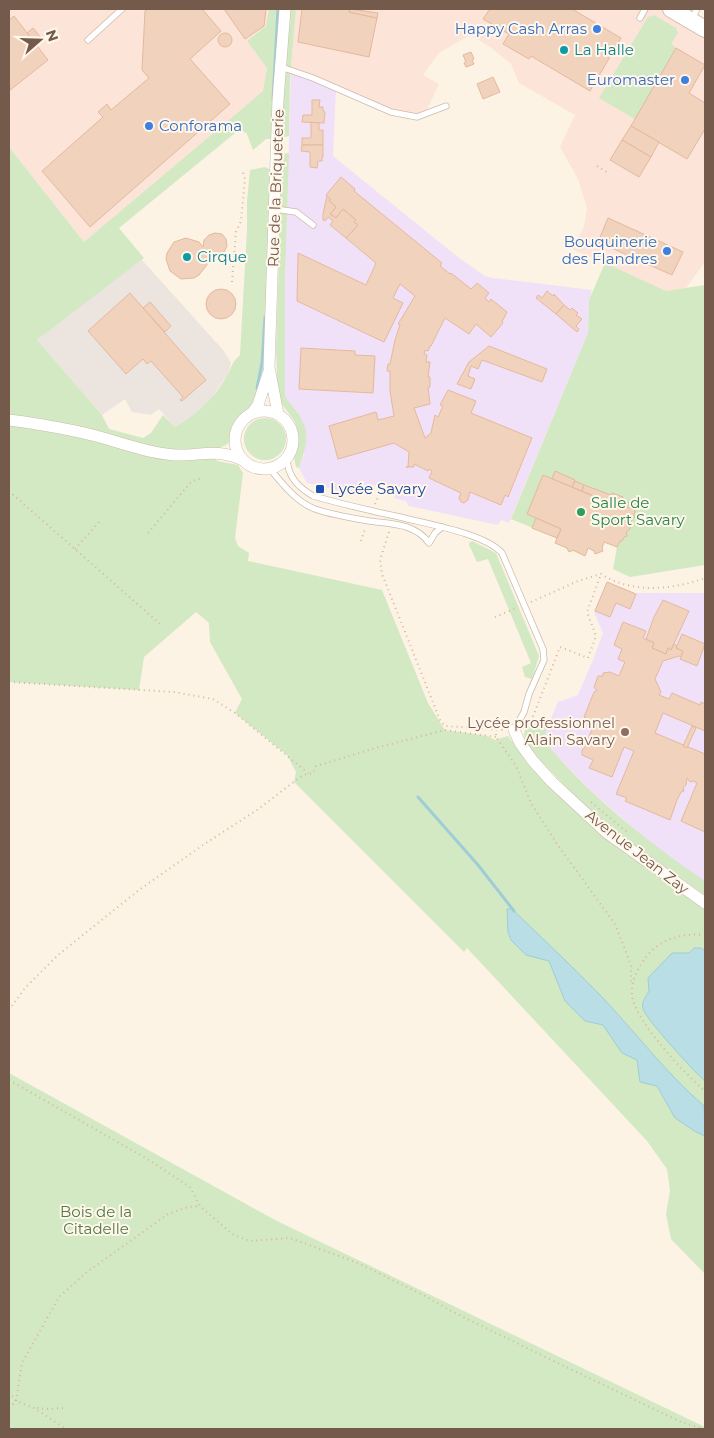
<svg xmlns="http://www.w3.org/2000/svg" width="714" height="1438" viewBox="0 0 714 1438" font-family="Montserrat,sans-serif">
<style>
.commercial{fill:#fce4d8}
.industrial{fill:#ece5df}
.education{fill:#f0e1f8}
.green{fill:#d2e9c3}
.water{fill:#b9dee5;stroke:#9fcdd7}
.lines{fill:none;stroke-linecap:round;stroke-linejoin:round}
.stream{stroke:#9fcdd7;stroke-width:3}
.building{fill:#f1d2bc;stroke:#e4b99d}
.service-casing{stroke:#cdbbab;stroke-width:7}
.minor-casing{stroke:#cdbbab;stroke-width:12}
.secondary-casing{stroke:#d2bdab;stroke-width:18}
.path{stroke:#d6b69f;stroke-width:2;stroke-dasharray:1 4;stroke-linecap:butt}
.service{stroke:#fff;stroke-width:5.5}
.minor{stroke:#fff;stroke-width:11}
.secondary{stroke:#fff;stroke-width:16}
.shop-dot{fill:#3f7fe0;stroke:#fff7eb;stroke-width:2}
.culture-dot{fill:#0f9aa8;stroke:#fff7eb;stroke-width:2}
.transit-dot{fill:#1a4fb4;stroke:#fff7eb;stroke-width:2}
.leisure-dot{fill:#2e9e5b;stroke:#fff7eb;stroke-width:2}
.education-dot{fill:#8d6e63;stroke:#fff7eb;stroke-width:2}
.labels{text-anchor:middle;stroke-width:4;stroke-linejoin:round;paint-order:stroke}
.shop-label{font-size:15px;fill:#366cbe;stroke:#fff7eb;text-anchor:end}
.culture-label{font-size:15px;fill:#0d838f;stroke:#fff7eb;text-anchor:start}
.street-label{font-size:15px;fill:#745a4a;stroke:#fff7eb}
.transit-label{font-size:15px;fill:#164399;stroke:#fff7eb;text-anchor:start}
.leisure-label{font-size:15px;fill:#27864d;stroke:#fff7eb;text-anchor:start}
.education-label{font-size:15px;fill:#785e54;stroke:#fff7eb;text-anchor:end}
.park-label{font-size:15px;fill:#527a42;stroke:#fff7eb}
</style>
<rect width="100%" height="100%" fill="#fcf3e4"/>
<g class="commercial">
<polygon points="9,9 269,9 266,26 247,41 267,68 263,91 84,242 9,147"/>
<polygon points="296,9 679,9 705,24 705,262 686,288 666,291 572,249 584,227 587,208 578,179 560,147 575,115 519,83 511,64 490,47 470,35 439,53 423,75 439,84 425,114 406,115 291,70"/>
</g>
<polygon class="industrial" points="141,259 223,350 231,363 228,374 209,401 192,417 175,427 159,409 151,415 132,412 125,399 102,415 37,340"/>
<g class="education">
<polygon points="291,70 336,88 333,156 459,258 485,276 493,278 592,290 589,300 588,333 509,523 501,520 498,525 409,506 406,501 394,498 396,490 368,484 363,491 355,490 350,493 307,483 299,468 304,454 297,411 288,402 285,396 285,280"/>
<polygon points="607,582 634,593 705,593 705,882 666,855 630,825 590,790 542,740 558,702 578,695 593,660 603,633 594,612"/>
</g>
<g class="green">
<path d="M269 9H296L290 79 289 136 278 139H266L253 150 247 134 240 129 119 228 144 258 37 340 102 415 109 429 143 438 151 433 163 415 175 427C197 415 216 396 228 374 233 364 231 364 240 355L247 229V201L250 170 265 167 274 171 266 348 262 378 252 413 239 424 235 437 226 445 210 452 217 461 238 465 243 473 235 538 238 546 249 553 248 561 382 590 428 703 445 730 487 736 495 740 508 736C560 808 632 859 705 908V1274L671 1239 666 1214 670 1191 667 1169 647 1141 467 948 464 952 294 782 296 772 287 755 235 713 242 699 210 642 209 623 196 612 144 657 139 690 9 682V147L84 242 263 91 267 68 247 41 266 26Z"/>
<polygon points="654,15 676,28 678,33 671,44 676,48 635,119 599,98 648,17"/>
<path d="M289 153 285 280V396C288 402 293 406 297 412 312 433 306 446 299 468L296 467 294 457 299 439 295 422 279 400 274 388 277 376 276 349 282 165 283 154Z"/>
<polygon points="605,263 666,291 705,285 705,565 630,577 613,569 617,547 604,542 602,548 603,551 595,554 594,551 588,548 585,556 573,551 569,552 566,548 555,543 557,538 511,519 588,333 589,300"/>
<circle cx="265" cy="439" r="21"/>
<polygon points="472,541 496,553 539,656 532,679 525,677 522,667 531,663 488,559 477,562 469,545 469,543"/>
<path d="M527 724H549L543 740C558 757 574 775 591 791 626 824 665 854 705 881V895L622 837 589 810 534 754 525 740 524 734Z"/>
<polygon points="9,1073 275,1220 705,1427 705,1429 9,1429"/>
</g>
<g class="water">
<path d="M507 909H512C542 938 573 967 602 997 636 1033 666 1073 704 1106L705 1136 696 1132 675 1118 657 1086 640 1082 637 1060 622 1053 603 1025 585 1021 565 1001 549 961 526 955 511 940 508 932Z"/>
<path d="M694 948H701L705 951V1081C696 1074 646 1019 643 1009 641 1002 646 997 649 991L648 978 672 953H689Z"/>
</g>
<g class="lines">
<g class="stream">
<polyline points="273,100 278,9"/>
<polyline points="257,388 262,363 265,317"/>
<polyline points="418,797 478,865 514,911"/>
</g>
</g>
<g class="building">
<polygon points="148,9 202,9 221,31 190,59 230,104 90,227 42,171 103,117 98,112 107,104 111,110 149,78 142,70 145,11"/>
<polygon points="224,9 266,9 264,26 245,39"/>
<polygon points="302,9 350,9 349,12 377,18 369,57 298,42"/>
<polygon points="350,9 378,13 377,18 349,12"/>
<polygon points="490,9 572,9 621,38 590,91 531,56 529,59 503,44 509,34 483,19"/>
<polygon points="14,16 48,60 9,91 9,20"/>
<polygon points="33,28 42,39 36,44 27,33"/>
<circle cx="225" cy="40" r="7"/>
<polygon points="676,48 705,65 689,93 705,103 705,129 687,159 631,126"/>
<polygon points="471,52 474,59 472,60 474,64 466,67 464,63 466,62 463,55"/>
<polygon points="493,77 500,92 483,99 477,84"/>
<polygon points="312,100 320,100 319,107 323,107 323,111 325,112 324,123 302,122 303,115 312,115"/>
<polygon points="311,122 319,123 319,130 323,130 323,145 302,145 302,138 311,138"/>
<polygon points="631,126 659,142 651,157 622,140"/>
<polygon points="622,140 651,157 639,177 610,160"/>
<polygon points="302,145 323,145 323,157 322,157 322,161 318,161 317,168 310,167 310,152 301,151"/>
<polygon points="341,177 355,189 354,191 442,263 440,266 450,274 451,273 471,289 477,283 489,293 485,298 489,302 491,299 507,312 502,322 503,323 491,337 476,324 469,334 445,318 431,346 430,346 428,351 425,350 424,354 427,355 426,362 430,362 428,377 430,377 430,387 428,387 430,404 414,408 425,438 431,433 435,415 438,417 443,406 440,405 448,390 476,401 471,413 532,438 508,497 505,495 501,505 470,492 468,500 464,503 461,502 459,498 461,493 429,478 432,471 429,469 428,471 414,464 414,467 406,467 408,467 409,452 394,443 338,459 329,426 376,412 378,420 394,416 390,391 390,371 387,371 388,364 390,364 395,340 400,325 398,324 415,296 400,284 393,298 403,303 384,342 297,301 298,253 366,285 376,263 346,238 358,225 354,222 356,220 343,209 336,218 330,214 336,207 329,201 330,199 326,195"/>
<polygon points="327,196 330,199 329,201 336,207 330,214 336,218 343,209 356,220 354,222 358,225 346,238 330,225 333,221 328,217 325,221 323,220 323,214"/>
<polygon points="608,218 683,252 672,275 598,242"/>
<polygon points="215,233 222,234 226,239 227,246 224,252 218,256 212,256 206,252 207,265 199,275 194,278 181,279 170,271 166,259 167,253 174,242 186,238 199,242 203,247 204,240 209,235"/>
<circle cx="221" cy="304" r="15"/>
<polygon points="547,291 553,296 554,294 564,305 556,314 536,298 538,295 542,298"/>
<polygon points="130,293 206,380 182,401 180,400 183,397 151,361 147,364 143,359 126,374 88,331"/>
<polygon points="150,302 171,326 165,332 143,308"/>
<polygon points="564,305 570,310 572,308 578,313 576,315 582,319 576,326 579,329 577,332 556,314"/>
<polygon points="489,346 547,369 542,382 482,360 478,369 471,366 468,376 475,379 471,389 457,384 469,362"/>
<polygon points="301,348 355,351 355,355 375,356 373,393 299,389"/>
<polygon points="555,471 575,480 572,487 552,479"/>
<polygon points="543,475 610,503 611,501 635,510 634,515 635,517 632,519 630,529 626,532 627,536 624,537 622,541 620,541 617,547 604,542 602,548 603,551 595,554 594,551 588,548 585,556 573,550 569,552 567,548 555,543 561,529 527,514"/>
<polygon points="575,481 584,485 582,491 572,487"/>
<polygon points="584,485 611,495 612,493 623,497 622,500 629,503 627,507 611,501 610,503 582,491"/>
<polygon points="536,518 561,529 557,538 532,528"/>
<polygon points="607,582 636,594 630,609 616,603 610,617 595,611"/>
<polygon points="663,600 689,611 671,650 668,648 666,654 652,648 654,643 646,639 654,617"/>
<polygon points="623,622 646,631 643,638 654,643 652,648 666,654 668,648 671,650 674,644 677,646 676,648 683,651 681,657 679,656 663,661 655,679 661,692 659,695 669,699 672,693 700,705 701,702 705,704 705,731 663,713 655,733 705,754 705,832 681,821 697,783 693,781 690,782 687,778 686,785 683,788 684,791 681,792 677,800 670,820 625,801 627,798 616,794 634,751 624,747 612,777 589,768 593,760 582,755 582,750 585,747 584,744 586,744 595,722 584,717 594,692 597,691 594,687 598,676 603,676 603,673 610,672 619,676 625,662 618,659 622,649 614,645"/>
<polygon points="682,634 705,644 697,666 680,659 683,651 676,648"/>
<polygon points="692,726 696,728 687,748 683,746"/>
</g>
<g class="lines">
<g class="service-casing">
<g id="service">
<polyline points="695,13 697,9"/>
<polyline points="640,18 645,9"/>
<polyline points="88,40 122,9"/>
<polyline points="281,67 313,78 391,112 417,117 446,106"/>
<polyline points="275,209 296,212 313,225"/>
<path d="M287 459C288 477 298 487 313 496 342 504 371 511 400 517 426 524 484 533 502 553L543 649 544 660 529 694 524 712 514 730"/>
<path d="M269 468C282 483 296 502 315 509 332 515 351 518 369 521 390 524 415 523 429 543L435 533 442 527"/>
</g>
</g>
<g class="minor-casing">
<g id="minor">
<circle cx="264" cy="440" r="29"/>
<polyline points="252,413 258,405 268,374"/>
<polyline points="278,414 269,367 278,100 285,9"/>
<path d="M9 420C39 424 70 429 100 437 124 444 150 453 175 455 201 456 216 448 243 460"/>
<polyline points="514,730 520,743 533,761 552,782 606,832 705,903"/>
</g>
</g>
<g class="secondary-casing">
<polyline id="secondary" points="671,9 705,29"/>
</g>
<g class="path">
<polyline points="597,166 608,173"/>
<polyline points="232,282 236,232 241,221 245,179 242,169"/>
<polyline points="9,491 160,624"/>
<polyline points="375,504 382,488"/>
<polyline points="389,532 380,560 382,574 440,720 445,726 504,730"/>
<polyline points="148,533 191,482 198,479 202,479"/>
<polyline points="361,541 365,529"/>
<polyline points="75,549 99,522"/>
<path d="M531 602 578 581 601 574C632 594 672 590 705 578"/>
<polyline points="495,617 518,607"/>
<polyline points="9,682 174,692 213,699 235,713 308,773"/>
<polyline points="496,724 496,737 516,766 531,803 557,844 615,924 631,965 631,981 633,985"/>
<polyline points="526,730 534,714 560,647 588,658 596,636 587,612 601,574"/>
<polyline points="529,734 539,749"/>
<polyline points="591,802 628,833"/>
<path d="M705 935C683 933 662 938 647 956 638 967 631 981 632 995 634 1020 685 1074 705 1091"/>
<polyline points="9,1010 25,988 58,955 139,890 203,845 257,810 303,775 313,773 316,766 379,747 445,730 496,737"/>
<polyline points="9,1080 149,1160 190,1187 200,1206 232,1234 249,1241 290,1238 358,1263 425,1296 453,1312 566,1367 681,1422 704,1429"/>
<polyline points="9,1392 16,1401 34,1408 66,1429"/>
<polyline points="9,1408 16,1401 22,1363 59,1297 87,1272 168,1214 188,1207 200,1206"/>
<polyline points="37,1408 48,1409 63,1408"/>
</g>
<use href="#service" class="service"/>
<use href="#minor" class="minor"/>
<use href="#secondary" class="secondary"/>
</g>
<g class="shop-dot">
<circle cx="597" cy="29" r="5"/>
<circle cx="685" cy="80" r="5"/>
<circle cx="149" cy="126" r="5"/>
<circle cx="667" cy="251" r="5"/>
</g>
<g class="culture-dot">
<circle cx="564" cy="50" r="5"/>
<circle cx="187" cy="257" r="5"/>
</g>
<rect class="transit-dot" x="315" y="484" width="10" height="10" rx="2.5"/>
<circle class="leisure-dot" cx="581" cy="512" r="5"/>
<circle class="education-dot" cx="625" cy="732" r="5"/>
<g class="labels">
<g class="shop-label">
<text x="587" y="34">Happy Cash Arras</text>
<text x="675" y="85">Euromaster</text>
<text x="159" y="131" text-anchor="start">Conforama</text>
<text x="657" y="247">Bouquinerie<tspan x="657" dy="17">des Flandres</tspan></text>
</g>
<g class="culture-label">
<text x="574" y="55">La Halle</text>
<text x="197" y="262">Cirque</text>
</g>
<g class="street-label">
<text transform="translate(276 188) rotate(-88)" y="5">Rue de la Briqueterie</text>
<text transform="translate(637 852) rotate(38)" y="5">Avenue Jean Zay</text>
</g>
<g class="transit-label">
<text x="330" y="494">Lycée Savary</text>
</g>
<g class="leisure-label">
<text x="591" y="508">Salle de<tspan x="591" dy="17">Sport Savary</tspan></text>
</g>
<g class="education-label">
<text x="615" y="728">Lycée professionnel<tspan x="615" dy="17">Alain Savary</tspan></text>
</g>
<g class="park-label">
<text x="96" y="1217">Bois de la<tspan x="96" dy="17">Citadelle</tspan></text>
</g>
</g>
<rect width="714" height="1438" fill="none" stroke="#745a4a" stroke-width="20"/>
<g transform="translate(40 40) rotate(70)" stroke="#fff7eb" stroke-width="4" paint-order="stroke">
<path d="M0-4L9 19L0 12L-9 19Z" fill="#745a4a"/>
<text y="-8" font-size="14" font-weight="bold" text-anchor="middle" fill="#745a4a">N</text>
</g>
</svg>
